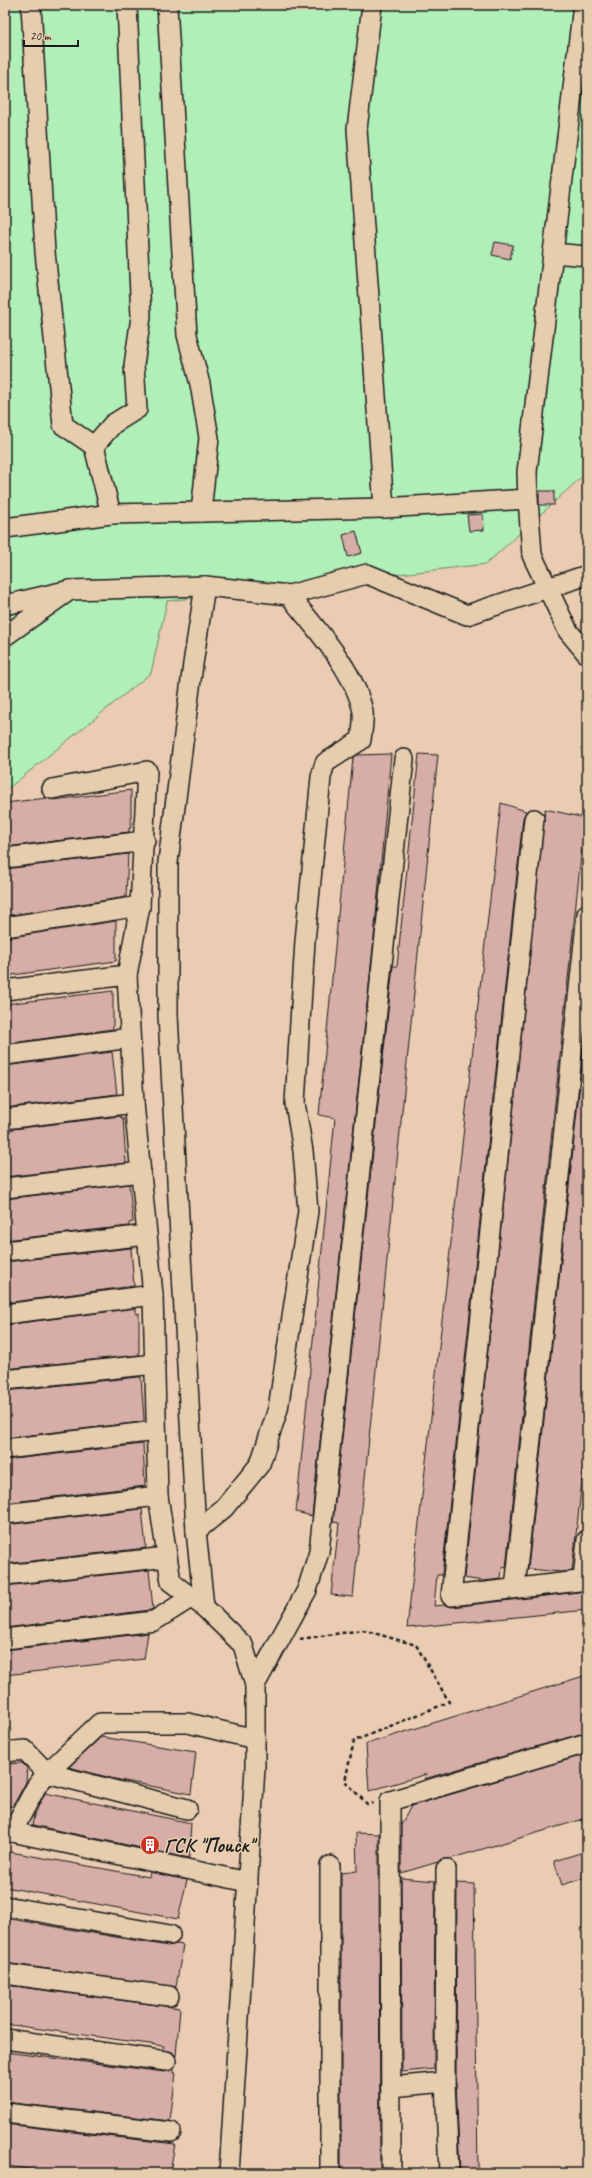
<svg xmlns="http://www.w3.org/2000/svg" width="592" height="2178" viewBox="0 0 592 2178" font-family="Caveat,sans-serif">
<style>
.green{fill:#b0efb7;stroke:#66866a}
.building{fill:#d6ada7;stroke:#1c1c1c}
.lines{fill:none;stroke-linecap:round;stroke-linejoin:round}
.minor-casing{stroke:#1c1c1c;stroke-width:22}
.path{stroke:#1c1c1c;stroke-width:2.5;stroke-dasharray:4 3;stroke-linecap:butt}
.minor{stroke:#e6cdae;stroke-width:19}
.labels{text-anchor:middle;stroke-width:3;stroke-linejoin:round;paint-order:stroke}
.poi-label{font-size:20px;font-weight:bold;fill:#1c1c1c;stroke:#e6cdae;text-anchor:start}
</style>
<rect width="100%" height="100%" fill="#eaccb2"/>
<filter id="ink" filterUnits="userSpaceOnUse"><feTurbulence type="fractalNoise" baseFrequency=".025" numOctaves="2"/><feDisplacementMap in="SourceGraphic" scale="8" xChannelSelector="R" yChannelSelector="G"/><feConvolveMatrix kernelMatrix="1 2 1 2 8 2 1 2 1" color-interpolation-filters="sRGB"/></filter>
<g filter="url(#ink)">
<polygon class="green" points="5,5 587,5 587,472 486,564 167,601 151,673 5,791"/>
<g class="building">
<polygon points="495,242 513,245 510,259 492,255"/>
<rect x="539" y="491" width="15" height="14"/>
<polygon points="483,514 484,530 469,531 467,515"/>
<polygon points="356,531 362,553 348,557 343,535"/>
<polygon points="391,754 373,948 312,1516 296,1512 335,1118 319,1115 353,758 357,755"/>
<polygon points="419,754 438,755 353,1597 331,1595 339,1523 333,1522 393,966 397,966"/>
<polygon points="131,790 131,828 129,828 129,832 5,847 5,803 47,798 54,800"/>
<polygon points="501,803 526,811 523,818 442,1575 437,1575 434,1606 445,1605 452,1607 587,1591 587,1610 407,1628"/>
<polygon points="545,809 585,818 506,1568 502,1567 501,1579 483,1581 464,1578"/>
<polygon points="128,854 126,897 5,916 5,869"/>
<polygon points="116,921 116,961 5,976 5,938"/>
<polygon points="113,991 113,1029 5,1044 5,1004"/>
<polygon points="587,1018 587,1436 572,1571 561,1572 528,1569"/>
<polygon points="112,1052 117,1094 5,1108 5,1066"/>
<polygon points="120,1116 121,1118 123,1118 126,1163 5,1177 5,1130"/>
<polygon points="129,1184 133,1222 129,1223 129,1226 5,1240 5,1199"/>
<polygon points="131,1248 134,1286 5,1303 5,1262"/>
<polygon points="136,1308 136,1314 139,1313 139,1355 5,1369 5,1325"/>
<polygon points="139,1377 141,1377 144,1420 141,1422 5,1438 5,1391"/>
<polygon points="143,1444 145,1486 5,1503 5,1460"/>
<polygon points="142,1509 146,1548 5,1564 5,1525"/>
<polygon points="149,1570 153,1609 150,1610 5,1628 5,1586"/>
<polygon points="148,1633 144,1659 5,1675 5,1650"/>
<polygon points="587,1675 587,1732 424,1779 427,1774 369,1791 366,1744"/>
<polygon points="101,1737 196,1752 191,1794 115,1779 69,1767"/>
<polygon points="587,1754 587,1818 449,1859 441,1859 438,1862 401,1873 401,1825 411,1806"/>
<polygon points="22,1763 27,1768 26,1782 13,1806 5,1807 5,1764"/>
<polygon points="45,1793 191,1823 189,1858 32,1825 34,1815"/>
<polygon points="356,1833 379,1834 380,2173 341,2173 341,1873 357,1871"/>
<polygon points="5,1851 149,1877 150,1872 187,1880 178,1919 5,1887"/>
<polygon points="587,1851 587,1877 562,1885 554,1861"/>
<polygon points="401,1878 435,1881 434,2069 402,2072"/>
<polygon points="457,1883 474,1884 478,2173 460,2173 456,2082"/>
<polygon points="5,1918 168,1946 176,1944 183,1945 176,1987 5,1963"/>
<polygon points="5,1985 180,2008 176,2056 172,2052 163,2050 164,2046 5,2024"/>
<polygon points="5,2052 165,2072 174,2068 174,2073 176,2073 170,2121 5,2102"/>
<polygon points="5,2124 175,2144 170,2173 63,2173 5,2166"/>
</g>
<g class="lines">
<g class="minor-casing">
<g id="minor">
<polyline points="31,5 45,252 63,425 94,446"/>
<polyline points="167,5 187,335 200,384 209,438 201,512"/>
<polyline points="372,5 357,129 384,508"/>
<polyline points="553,253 583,5"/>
<polyline points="528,499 532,555 568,631 587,654"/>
<polyline points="111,514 94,446 113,424 137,409 134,365 141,317 127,5"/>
<polyline points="5,528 111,514 384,508 528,499 527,472 553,253 587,256"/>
<path d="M70 590 205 586 289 595C315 628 355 670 363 712 364 720 362 731 361 740L325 763 321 777 305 941 295 1103 303 1151 308 1211 278 1409 260 1464 224 1508 196 1531 204 1607"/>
<polyline points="289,595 367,574 467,615 587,575"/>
<polyline points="5,605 70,590 5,636"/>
<polyline points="52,789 147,771 140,906 127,975 134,1103 153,1295 158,1496 171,1582 204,1607 243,1645 255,1685 255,1768 229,2173"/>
<polyline points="534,819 451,1596 587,1580"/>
<polyline points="5,858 145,841"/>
<polyline points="5,927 140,906"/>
<polyline points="5,990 127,975"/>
<polyline points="5,1055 130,1038"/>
<polyline points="5,1119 134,1103"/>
<polyline points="5,1188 141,1172"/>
<polyline points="5,1251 147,1235"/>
<polyline points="5,1314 153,1295"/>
<polyline points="5,1380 155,1364"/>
<polyline points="5,1449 156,1431"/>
<polyline points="5,1514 158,1496"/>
<polyline points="196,1531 168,1015 168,862 193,664 205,586"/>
<polyline points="5,1575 167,1557"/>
<polyline points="583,1580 587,1540"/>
<polyline points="515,1588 587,914"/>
<polyline points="5,1639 154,1621 192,1597"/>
<polyline points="255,1685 307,1590 319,1552 404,759"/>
<polyline points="5,1752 25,1750 47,1773 187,1809"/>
<polyline points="5,1832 12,1832 36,1787 47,1773 100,1723 188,1723 255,1739"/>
<polyline points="12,1832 248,1882"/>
<polyline points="446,1869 445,2082 449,2173"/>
<polyline points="5,1906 170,1935"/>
<polyline points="5,1974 169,1996"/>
<polyline points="5,2039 166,2061"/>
<polyline points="391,2087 445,2082"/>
<polyline points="5,2113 171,2132"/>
<polyline points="330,2173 330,1866"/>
<polyline points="391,2173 390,1801 587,1743"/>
</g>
</g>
<polyline class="path" points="300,1639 363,1630 416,1645 449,1702 354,1741 345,1781 367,1804 373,1803"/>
<use href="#minor" class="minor"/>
</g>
</g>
<defs>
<g id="building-disc" transform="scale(1)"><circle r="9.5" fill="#c8321e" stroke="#e6cdae"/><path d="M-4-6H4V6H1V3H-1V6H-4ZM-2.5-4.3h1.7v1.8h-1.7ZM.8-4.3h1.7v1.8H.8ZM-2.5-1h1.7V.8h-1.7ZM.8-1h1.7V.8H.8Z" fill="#fff"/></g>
</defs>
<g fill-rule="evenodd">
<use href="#building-disc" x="150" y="1845"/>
</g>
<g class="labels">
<g class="poi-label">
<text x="164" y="1852">ГСК "Поиск"</text>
</g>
</g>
<rect width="592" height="2178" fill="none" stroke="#e6cdae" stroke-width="20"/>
<rect x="10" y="10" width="572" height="2158" fill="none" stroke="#1c1c1c" stroke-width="1.5" filter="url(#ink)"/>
<path d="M24 40v6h54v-6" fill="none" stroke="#1c1c1c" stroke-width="2"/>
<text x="30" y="40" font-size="12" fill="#1c1c1c" stroke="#e6cdae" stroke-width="3" paint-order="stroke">20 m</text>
</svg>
